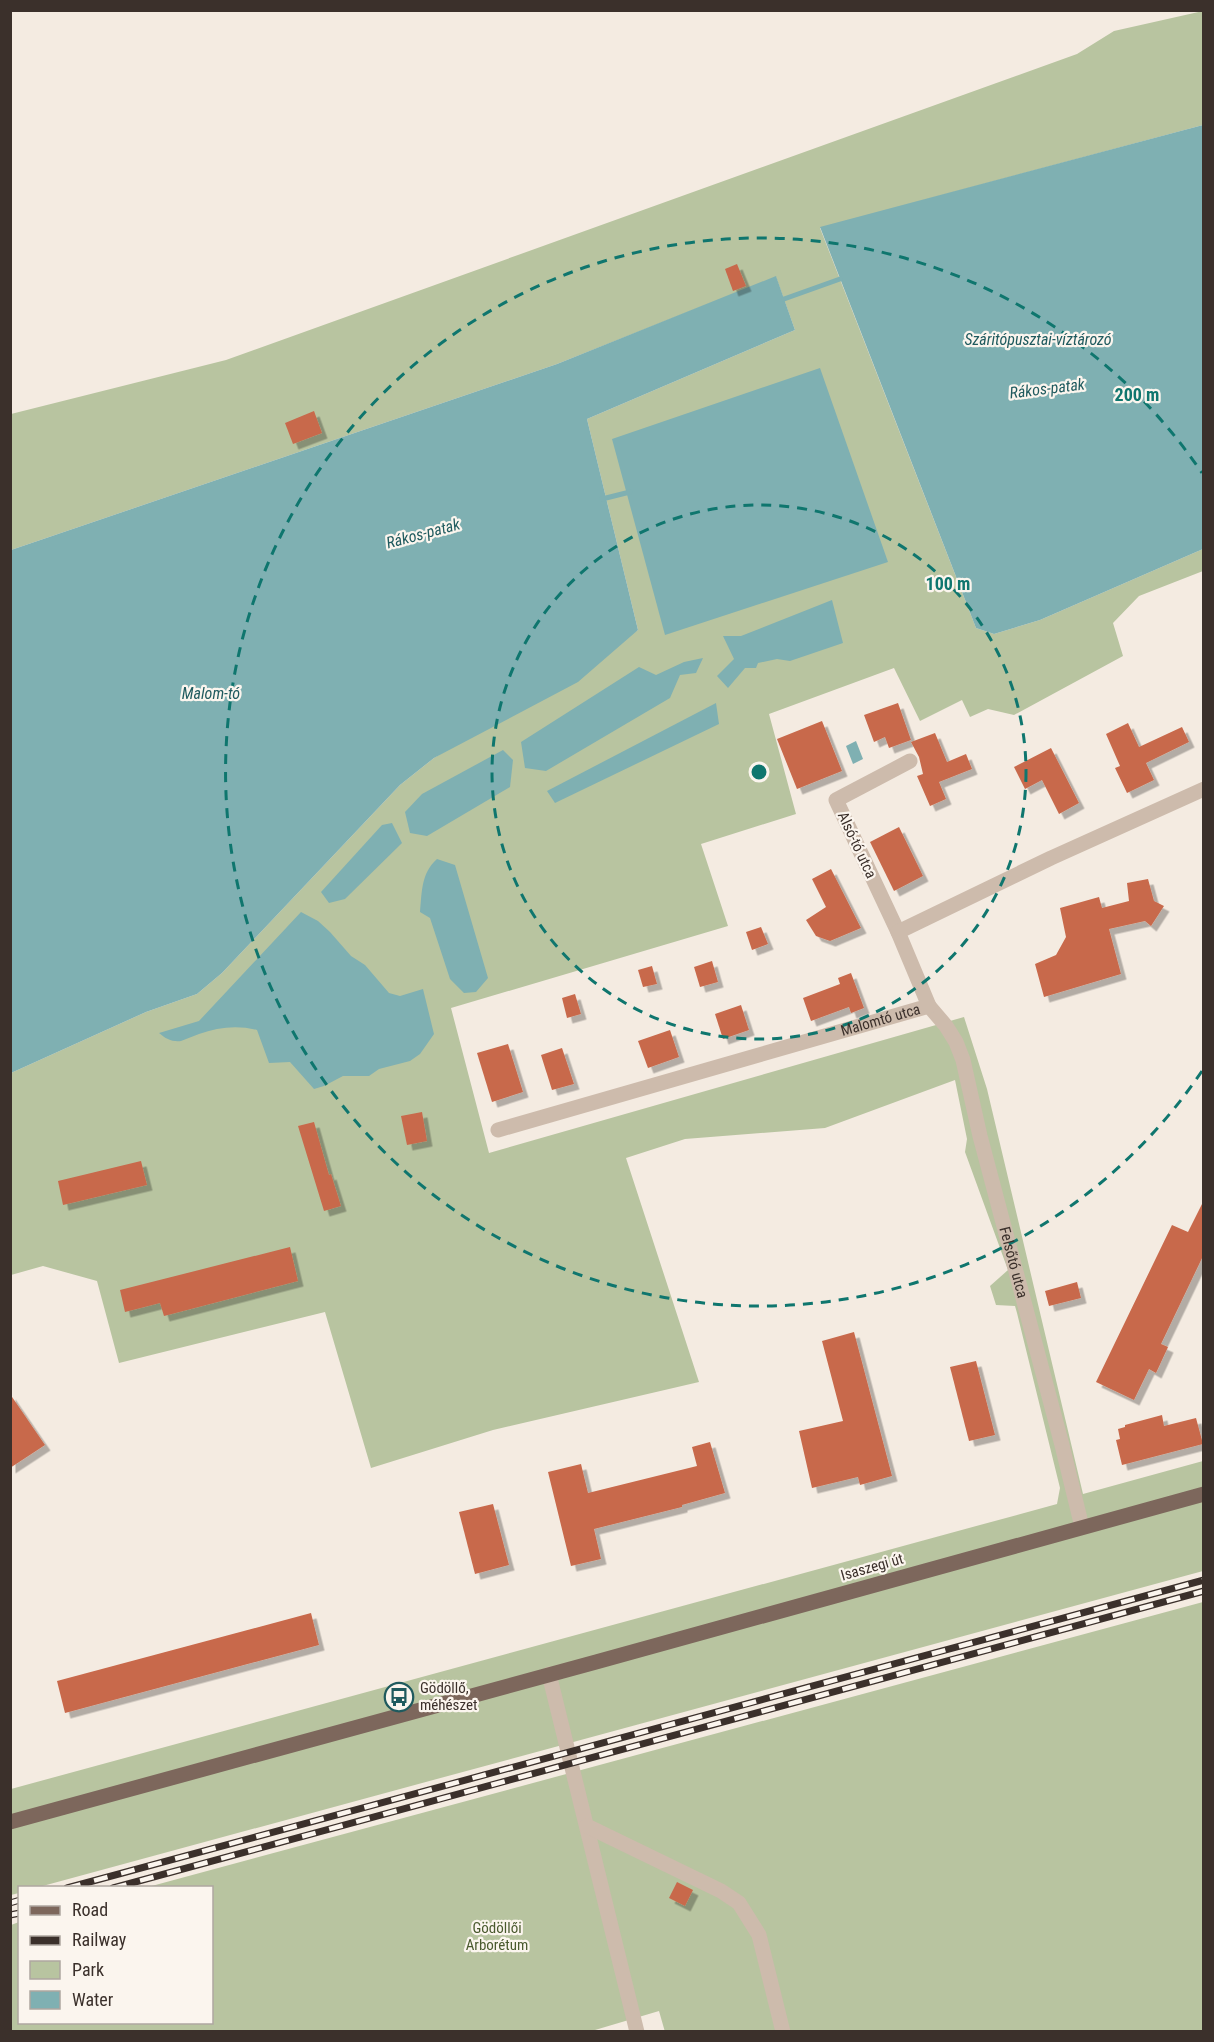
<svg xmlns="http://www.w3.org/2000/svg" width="1214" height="2042" viewBox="0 0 1214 2042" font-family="'Roboto Condensed',sans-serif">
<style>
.green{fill:#b8c4a0}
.water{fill:#7fb0b2}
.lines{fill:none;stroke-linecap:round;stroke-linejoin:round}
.stream{stroke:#7fb0b2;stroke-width:5}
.building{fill:#c8694b;filter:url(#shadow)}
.minor{stroke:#cdbbac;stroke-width:15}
.major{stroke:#7d675c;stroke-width:15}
.rail-casing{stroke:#3b302b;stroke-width:7}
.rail{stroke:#fbf5ee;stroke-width:4.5;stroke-dasharray:14;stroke-linecap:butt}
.ring{fill:none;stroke:#0f766e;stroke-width:3;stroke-dasharray:10 8}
.labels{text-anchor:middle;stroke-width:4.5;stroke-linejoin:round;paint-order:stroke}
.street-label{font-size:15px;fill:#3b302b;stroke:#fbf5ee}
.poi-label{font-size:15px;fill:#3b302b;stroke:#fbf5ee;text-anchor:start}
.park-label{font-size:15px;fill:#4a5a2e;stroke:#fbf5ee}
.water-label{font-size:16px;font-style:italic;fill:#1f5a5e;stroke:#fbf5ee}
.centre{fill:#0f766e;stroke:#fbf5ee;stroke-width:3}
.ring-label{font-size:18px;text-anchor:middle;font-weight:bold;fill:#0f766e;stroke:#fbf5ee;stroke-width:4.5;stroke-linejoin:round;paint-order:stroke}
</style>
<defs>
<filter id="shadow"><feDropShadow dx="5.5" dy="5.5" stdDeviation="0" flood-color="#0004"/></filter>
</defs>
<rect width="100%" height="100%" fill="#f4ebe1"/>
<g class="green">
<polygon points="1203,11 1203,125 820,228 976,628 994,634 1040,620 1203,549 1203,571 1139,596 1113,623 1123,656 1014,715 988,709 970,717 962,700 920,721 894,668 769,714 796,814 701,844 728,926 451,1008 489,1153 964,1017 987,1089 1083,1494 1203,1461 1203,1571 39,1887 20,1888 19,1893 11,1895 11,1789 1057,1504 1060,1488 1017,1313 1015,1306 996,1305 990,1286 1008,1270 965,1152 967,1139 955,1080 825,1128 685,1139 626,1158 699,1382 493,1430 371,1468 325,1312 119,1363 97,1281 43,1266 11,1275 11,1073 146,1012 197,994 222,973 400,785 434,758 638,630 587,419 795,330 776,277 557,364 11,550 11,414 226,360 1077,54 1114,31"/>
<polygon points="1203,1602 1203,2031 665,2032 659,2011 595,2030 595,2032 11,2032 11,1925 19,1922 20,2022 212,2022 212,1888 148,1887"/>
</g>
<g class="water">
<polygon points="1203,125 1203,549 1040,620 994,634 976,628 820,227"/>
<polygon points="776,276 795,330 587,419 638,630 578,682 434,758 400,785 222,973 197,994 146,1012 11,1073 11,550 557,364"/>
<polygon points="820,368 888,562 665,635 612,439"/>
<polygon points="832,600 843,643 790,661 777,659 758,663 756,668 745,668 728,688 717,676 734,659 723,636 741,636"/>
<polygon points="703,658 696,673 680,675 670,698 546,771 525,768 521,742 639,667 656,675 684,662"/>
<polygon points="716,703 719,724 555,803 547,791"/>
<polygon points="856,741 863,759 853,764 846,746"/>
<polygon points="503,750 513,760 510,787 427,836 410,833 405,812 422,794"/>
<polygon points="392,823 402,843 345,899 329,903 321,892 382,825"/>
<path d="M437 859 455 865 488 978 476 992 464 993 450 979 430 918 420 912C422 892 421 873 437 859Z"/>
<path d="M301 912 318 921 330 932 351 956 365 965 389 993 400 996 423 989 434 1034 420 1054 410 1061 379 1069 369 1076H343L324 1086 314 1089 290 1062 269 1063 257 1030C238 1025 218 1027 199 1034 193 1036 187 1039 181 1041 172 1042 166 1039 159 1033L199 1021Z"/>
</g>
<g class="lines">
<g class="stream">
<polyline points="784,299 840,279"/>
<polyline points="602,499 630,492"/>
</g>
</g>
<g class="building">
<polygon points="737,264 746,286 733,291 725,269"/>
<polygon points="314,411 322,433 293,444 285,423"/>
<polygon points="898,703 911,740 889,748 885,737 874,742 864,715"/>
<polygon points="822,721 842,771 797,789 777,739"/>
<polygon points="1128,723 1139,747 1182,727 1189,742 1146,763 1154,780 1127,793 1115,768 1120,766 1106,734"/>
<polygon points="935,733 947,762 966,754 972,769 939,782 946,799 930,806 917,776 923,774 919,757 911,742"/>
<polygon points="1051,748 1079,803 1059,814 1042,780 1025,789 1014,767"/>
<polygon points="899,827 923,876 894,891 870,842"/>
<polygon points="831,869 861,928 830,941 816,936 806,920 826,907 812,879"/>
<polygon points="1148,879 1154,901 1164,906 1151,926 1145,921 1109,929 1121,974 1044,997 1035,964 1056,955 1066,937 1060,908 1099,897 1102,908 1129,901 1127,883"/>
<polygon points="761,927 768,944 752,950 746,932"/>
<polygon points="712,961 718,982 700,987 694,967"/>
<polygon points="652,966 657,984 643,987 638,970"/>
<polygon points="851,973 864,1008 851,1013 849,1007 811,1021 803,998 840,984 838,978"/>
<polygon points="575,994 581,1014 567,1018 562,998"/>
<polygon points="741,1005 749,1030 723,1039 715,1014"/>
<polygon points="670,1030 679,1057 648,1068 638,1041"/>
<polygon points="508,1044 523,1092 492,1102 477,1053"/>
<polygon points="562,1048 574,1084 552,1090 541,1055"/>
<polygon points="422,1112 427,1141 407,1145 401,1116"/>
<polygon points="314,1122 329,1175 331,1174 341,1206 324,1211 298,1126"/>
<polygon points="141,1161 147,1185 63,1205 58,1181"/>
<polygon points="1203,1202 1203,1256 1161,1344 1168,1347 1156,1373 1149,1369 1134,1400 1096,1382 1172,1225 1188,1232"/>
<polygon points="290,1247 298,1281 164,1316 160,1303 125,1312 120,1290"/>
<polygon points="1077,1282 1081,1298 1049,1306 1045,1291"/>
<polygon points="854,1332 892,1476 860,1485 858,1477 812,1488 799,1431 843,1421 822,1341"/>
<polygon points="976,1361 995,1435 969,1441 950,1367"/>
<polygon points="10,1394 45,1445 10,1468"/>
<polygon points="1162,1415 1164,1426 1196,1418 1203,1444 1122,1465 1116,1440 1120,1439 1118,1429 1125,1427 1125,1425"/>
<polygon points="710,1442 725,1493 682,1505 682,1507 594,1529 601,1559 571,1566 548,1472 581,1464 588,1493 697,1466 692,1447"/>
<polygon points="493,1504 509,1565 475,1574 459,1512"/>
<polygon points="311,1613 319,1645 65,1713 57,1681"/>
<polygon points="677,1882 693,1890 685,1906 669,1898"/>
</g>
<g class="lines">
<g class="minor">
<polyline points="898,932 836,800 910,761"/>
<path id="s1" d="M929 1006 946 1026 956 1042 963 1060 980 1136 1062 1445 1082 1527"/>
<path id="s2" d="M498 1130 929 1006 898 932 1051 858 1204 789"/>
<polyline points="549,1674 637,2032"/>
<polyline points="587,1826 721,1891 739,1903 759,1935 783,2032"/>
</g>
<polyline class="major" points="10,1822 596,1662 1204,1494"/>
<g class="rail-casing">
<g id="rail">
<polyline points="67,1888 1204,1580"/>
<polyline points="113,1888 1204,1591"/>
<polyline points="10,1903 20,1900"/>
<polyline points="10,1915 20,1913"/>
</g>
</g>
<use href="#rail" class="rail"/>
</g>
<g class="ring">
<circle cx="759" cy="772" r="267"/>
<path d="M1202 1071A534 534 0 1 1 1202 473"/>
</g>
<defs>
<g id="bus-ring" transform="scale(1.5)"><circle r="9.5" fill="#fbf5ee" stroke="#1f5a5e" stroke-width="1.5"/><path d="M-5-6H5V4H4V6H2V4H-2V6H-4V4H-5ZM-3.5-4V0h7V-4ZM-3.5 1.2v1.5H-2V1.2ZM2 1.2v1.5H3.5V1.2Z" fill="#1f5a5e"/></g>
</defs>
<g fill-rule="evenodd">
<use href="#bus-ring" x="399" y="1697"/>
</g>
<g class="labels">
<g class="street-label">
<text transform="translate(857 845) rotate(65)" y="5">Alsó-tó utca</text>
<text dy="5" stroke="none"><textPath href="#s2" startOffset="398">Malomtó utca</textPath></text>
<text dy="5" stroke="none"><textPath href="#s1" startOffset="273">Felsőtó utca</textPath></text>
<text transform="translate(872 1567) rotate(-16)" y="5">Isaszegi út</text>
</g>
<g class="poi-label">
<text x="420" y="1693">Gödöllő,<tspan x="420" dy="17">méhészet</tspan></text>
</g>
<g class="park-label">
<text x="497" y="1933">Gödöllői<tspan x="497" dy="17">Arborétum</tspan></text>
</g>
<g class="water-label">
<text x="1038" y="345">Száritópusztai-víztározó</text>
<text transform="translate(1047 388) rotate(-7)" y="6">Rákos-patak</text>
<text transform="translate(423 533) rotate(-15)" y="6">Rákos-patak</text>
<text x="211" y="699">Malom-tó</text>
</g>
</g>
<circle cx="759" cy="772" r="9" class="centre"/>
<g class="ring-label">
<text x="1137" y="401">200 m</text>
<text x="948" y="590">100 m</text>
</g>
<rect width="1214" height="2042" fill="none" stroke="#3b302b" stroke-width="24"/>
<rect x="18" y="1886" width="195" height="138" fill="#fbf5ee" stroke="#aea6a0" stroke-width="1.5"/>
<rect x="30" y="1906" width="30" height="9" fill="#7d675c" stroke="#aea6a0" stroke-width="1.5"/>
<text x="72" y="1916" font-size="18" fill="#3b302b">Road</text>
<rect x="30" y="1936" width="30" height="9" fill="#3b302b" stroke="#aea6a0" stroke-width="1.5"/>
<text x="72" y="1946" font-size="18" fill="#3b302b">Railway</text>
<rect x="30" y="1961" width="30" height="18" fill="#b8c4a0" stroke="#aea6a0" stroke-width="1.5"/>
<text x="72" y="1976" font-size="18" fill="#3b302b">Park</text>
<rect x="30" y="1991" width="30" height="18" fill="#7fb0b2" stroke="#aea6a0" stroke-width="1.5"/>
<text x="72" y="2006" font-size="18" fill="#3b302b">Water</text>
</svg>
